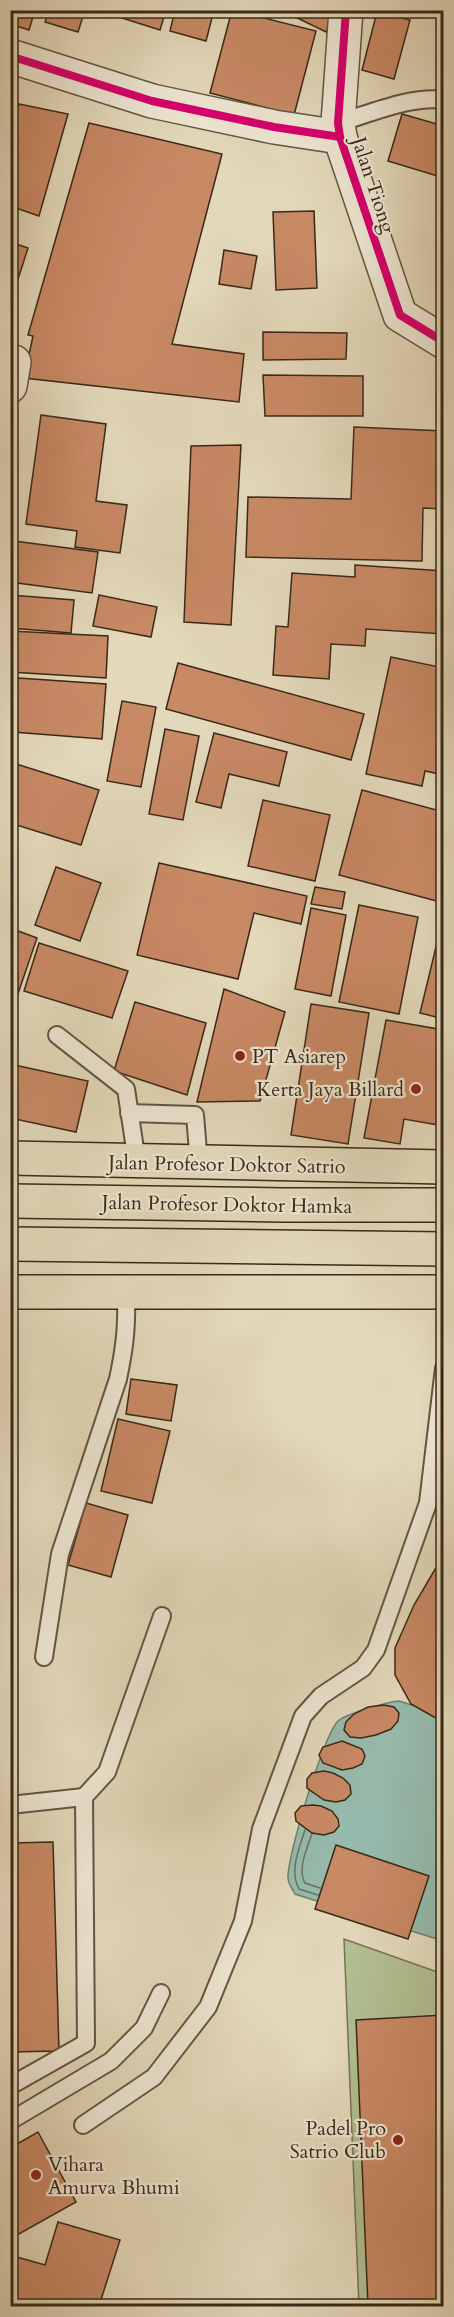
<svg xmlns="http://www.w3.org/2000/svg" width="454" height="2317" viewBox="0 0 454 2317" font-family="Cardo,serif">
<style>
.green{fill:#b2bf91;stroke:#767454;stroke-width:1.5}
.water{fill:#96baac;stroke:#718070;stroke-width:1.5}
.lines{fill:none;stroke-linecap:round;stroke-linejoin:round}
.shore{stroke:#687262;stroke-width:1.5}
.building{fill:#c88965;stroke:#392917;stroke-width:1.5}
.service-casing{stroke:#645540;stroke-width:20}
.minor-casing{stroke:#645540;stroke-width:36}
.primary-casing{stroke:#392917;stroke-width:36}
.service{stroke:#ede6d2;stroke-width:16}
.minor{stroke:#ede6d2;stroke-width:33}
.primary{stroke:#e3d8ba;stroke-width:33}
.cycleway-casing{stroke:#ede6d2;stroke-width:11}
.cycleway{stroke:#d6006c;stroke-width:8}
.poi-dot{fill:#8f2418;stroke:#ede6d2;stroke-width:2}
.labels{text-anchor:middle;stroke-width:4.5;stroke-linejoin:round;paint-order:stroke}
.street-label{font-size:20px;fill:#392917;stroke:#ede6d2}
.poi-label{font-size:20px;fill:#392917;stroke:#ede6d2;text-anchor:start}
</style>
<rect width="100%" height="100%" fill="#e3d8ba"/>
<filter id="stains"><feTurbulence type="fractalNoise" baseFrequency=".00333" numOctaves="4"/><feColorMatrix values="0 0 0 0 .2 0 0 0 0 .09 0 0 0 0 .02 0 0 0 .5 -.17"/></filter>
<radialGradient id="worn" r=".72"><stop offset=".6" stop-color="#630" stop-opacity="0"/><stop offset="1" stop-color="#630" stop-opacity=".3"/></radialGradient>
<polygon class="green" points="344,1939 443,1974 443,2306 359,2306"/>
<path class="water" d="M399 1701 443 1715V1941L295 1894C292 1889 288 1883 288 1878 287 1856 324 1735 338 1721 346 1714 387 1702 399 1701Z"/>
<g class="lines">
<g class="shore">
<path d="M305 1830C299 1849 289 1871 299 1889L318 1895"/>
<path d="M312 1834C307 1848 297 1870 305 1883L320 1888"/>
</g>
</g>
<g class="building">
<polygon points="10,10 35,10 29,30 10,24"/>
<polygon points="49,10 85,10 78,32 45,22"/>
<polygon points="97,10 166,10 160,30"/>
<polygon points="175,10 214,10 206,41 170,31"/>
<polygon points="232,10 316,31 294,115 210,93"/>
<polygon points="281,10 336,10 326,32"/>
<polygon points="443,10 444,10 444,39 437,38"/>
<polygon points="377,12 410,20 394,79 362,70"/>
<polygon points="19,104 68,114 39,216 10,206 10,133"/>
<polygon points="402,114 444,126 444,178 388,161"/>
<polygon points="89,123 222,154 172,344 244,354 239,402 24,378 33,336 28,335"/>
<polygon points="314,211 317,288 276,290 273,212"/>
<polygon points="10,242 28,248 10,304"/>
<polygon points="224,250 257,256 251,289 219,284"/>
<polygon points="263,332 347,333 346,359 263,360"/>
<polygon points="263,375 363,376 363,416 265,416"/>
<polygon points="41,415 106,424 96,501 127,505 120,553 75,547 77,531 26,524"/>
<polygon points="354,427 444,431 443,509 423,508 422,561 246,557 248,497 351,499"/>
<polygon points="241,445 231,625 184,622 191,446"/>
<polygon points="14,541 98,552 92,593 10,582"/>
<polygon points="355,565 444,571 444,634 366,629 365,646 331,644 329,679 273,675 276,626 288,627 292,573 355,577"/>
<polygon points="10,595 74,600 71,633 10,628"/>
<polygon points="99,595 157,607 151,637 93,626"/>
<polygon points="10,631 108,636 106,678 10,672"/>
<polygon points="391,657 444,668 444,775 425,771 422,786 366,774"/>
<polygon points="178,663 364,714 351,760 166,709"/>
<polygon points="18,678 106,684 102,739 13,732"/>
<polygon points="122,701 156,707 141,787 107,781"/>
<polygon points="165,729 199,736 183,820 149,814"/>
<polygon points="214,733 287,752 279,786 229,774 221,808 196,802"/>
<polygon points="10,762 99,790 81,845 10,823"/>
<polygon points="362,790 444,812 444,903 339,875"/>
<polygon points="263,800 330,815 315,881 248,866"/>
<polygon points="159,863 307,896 301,924 254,913 238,979 137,955"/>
<polygon points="56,867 101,883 80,941 35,925"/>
<polygon points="315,887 345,892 342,909 311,904"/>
<polygon points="359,905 418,917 399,1014 339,1002"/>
<polygon points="311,908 346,915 331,996 295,989"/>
<polygon points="443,918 444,918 444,1019 420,1013"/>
<polygon points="10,928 37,938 10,1017"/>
<polygon points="39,943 128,971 112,1018 24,991"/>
<polygon points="224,989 285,1012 260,1101 197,1102"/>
<polygon points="135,1002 206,1023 187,1095 114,1071"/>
<polygon points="311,1004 369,1013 348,1144 291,1135"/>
<polygon points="386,1020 444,1030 444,1126 404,1119 400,1144 364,1138"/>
<polygon points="10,1064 88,1081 76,1132 10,1118"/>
<polygon points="131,1379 177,1385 171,1421 126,1414"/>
<polygon points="118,1419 170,1431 152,1503 101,1491"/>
<polygon points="86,1503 128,1515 111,1577 68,1565"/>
<polygon points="444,1564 444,1719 434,1717 411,1704 395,1675 395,1648 414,1605 437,1566"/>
<polygon points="384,1705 394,1707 399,1713 398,1721 391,1729 376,1735 361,1738 350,1737 344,1730 346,1722 354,1714 368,1707"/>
<polygon points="342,1741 362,1749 365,1756 362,1764 353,1768 342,1770 323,1763 319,1755 323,1747"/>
<polygon points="324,1771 333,1773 343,1778 350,1785 351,1794 345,1800 336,1802 324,1800 307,1788 307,1779 312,1773"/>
<polygon points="313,1805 321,1806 332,1811 338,1819 339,1826 334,1832 324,1835 312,1833 296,1821 295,1813 301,1806"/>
<polygon points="53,1842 59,2051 10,2052 10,1843"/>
<polygon points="336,1845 429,1876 408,1939 315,1909"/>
<polygon points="444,2015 444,2306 368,2306 356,2020"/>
<polygon points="38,2132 76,2202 10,2239 10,2148"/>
<polygon points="58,2222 120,2240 99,2306 10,2306 10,2255 45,2265"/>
</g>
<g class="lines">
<g class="service-casing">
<g id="service">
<path d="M338 123C369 114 412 95 444 100"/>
<polyline points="57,1035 126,1089 137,1162"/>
<polyline points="129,1113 195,1115 199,1164"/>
<path d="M44 1657 60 1554 118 1379C125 1346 127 1326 126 1292"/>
<polyline points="84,1797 107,1772 162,1616"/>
<polyline points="10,1805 84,1797 86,2043 10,2086"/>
<polyline points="10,2121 111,2061 144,2028 161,1993"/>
<polyline points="83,2125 154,2077 208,2007 243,1921 261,1829 303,1716 321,1696 363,1668 376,1650 428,1503 444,1368"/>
</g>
</g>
<g class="minor-casing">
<g id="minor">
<polyline points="346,10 338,123 340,137 400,315 444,342"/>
<polyline points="10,56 152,101 274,127 340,137"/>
<polyline points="10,386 14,362"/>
</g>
</g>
<g class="primary-casing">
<g id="primary">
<polyline points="10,1158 444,1167"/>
<polyline points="10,1201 283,1205 444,1205"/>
<polyline points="10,1244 444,1249"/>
<polyline points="10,1292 444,1292"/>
</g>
</g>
<use href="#service" class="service"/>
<use href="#minor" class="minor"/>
<use href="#primary" class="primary"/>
<g class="cycleway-casing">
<g id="cycleway">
<polyline points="346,10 338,123 340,137 400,315 444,342"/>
<polyline points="10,56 152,101 274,127 340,137"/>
</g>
</g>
<use href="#cycleway" class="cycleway"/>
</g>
<g class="poi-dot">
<circle cx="240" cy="1056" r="6"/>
<circle cx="416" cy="1089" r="6"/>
<circle cx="398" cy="2140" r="6"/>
<circle cx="36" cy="2175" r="6"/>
</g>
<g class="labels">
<g class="street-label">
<text transform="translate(374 185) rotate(72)" y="7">Jalan Tiong</text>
<text transform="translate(227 1164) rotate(1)" y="7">Jalan Profesor Doktor Satrio</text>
<text transform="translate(227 1204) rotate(1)" y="7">Jalan Profesor Doktor Hamka</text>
</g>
<g class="poi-label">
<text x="252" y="1063">PT Asiarep</text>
<text x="404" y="1096" text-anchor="end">Kerta Jaya Billard</text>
<text x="386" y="2135" text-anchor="end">Padel Pro<tspan x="386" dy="23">Satrio Club</tspan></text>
<text x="48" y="2171">Vihara<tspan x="48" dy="23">Amurva Bhumi</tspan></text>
</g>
</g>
<rect width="454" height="2317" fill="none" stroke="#e3d8ba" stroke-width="36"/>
<rect x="12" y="12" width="430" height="2293" fill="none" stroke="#392917" stroke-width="3"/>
<rect x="18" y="18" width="418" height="2281" fill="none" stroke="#392917" stroke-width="1.5"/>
<rect width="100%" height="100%" filter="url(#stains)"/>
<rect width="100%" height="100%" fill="url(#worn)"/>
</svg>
